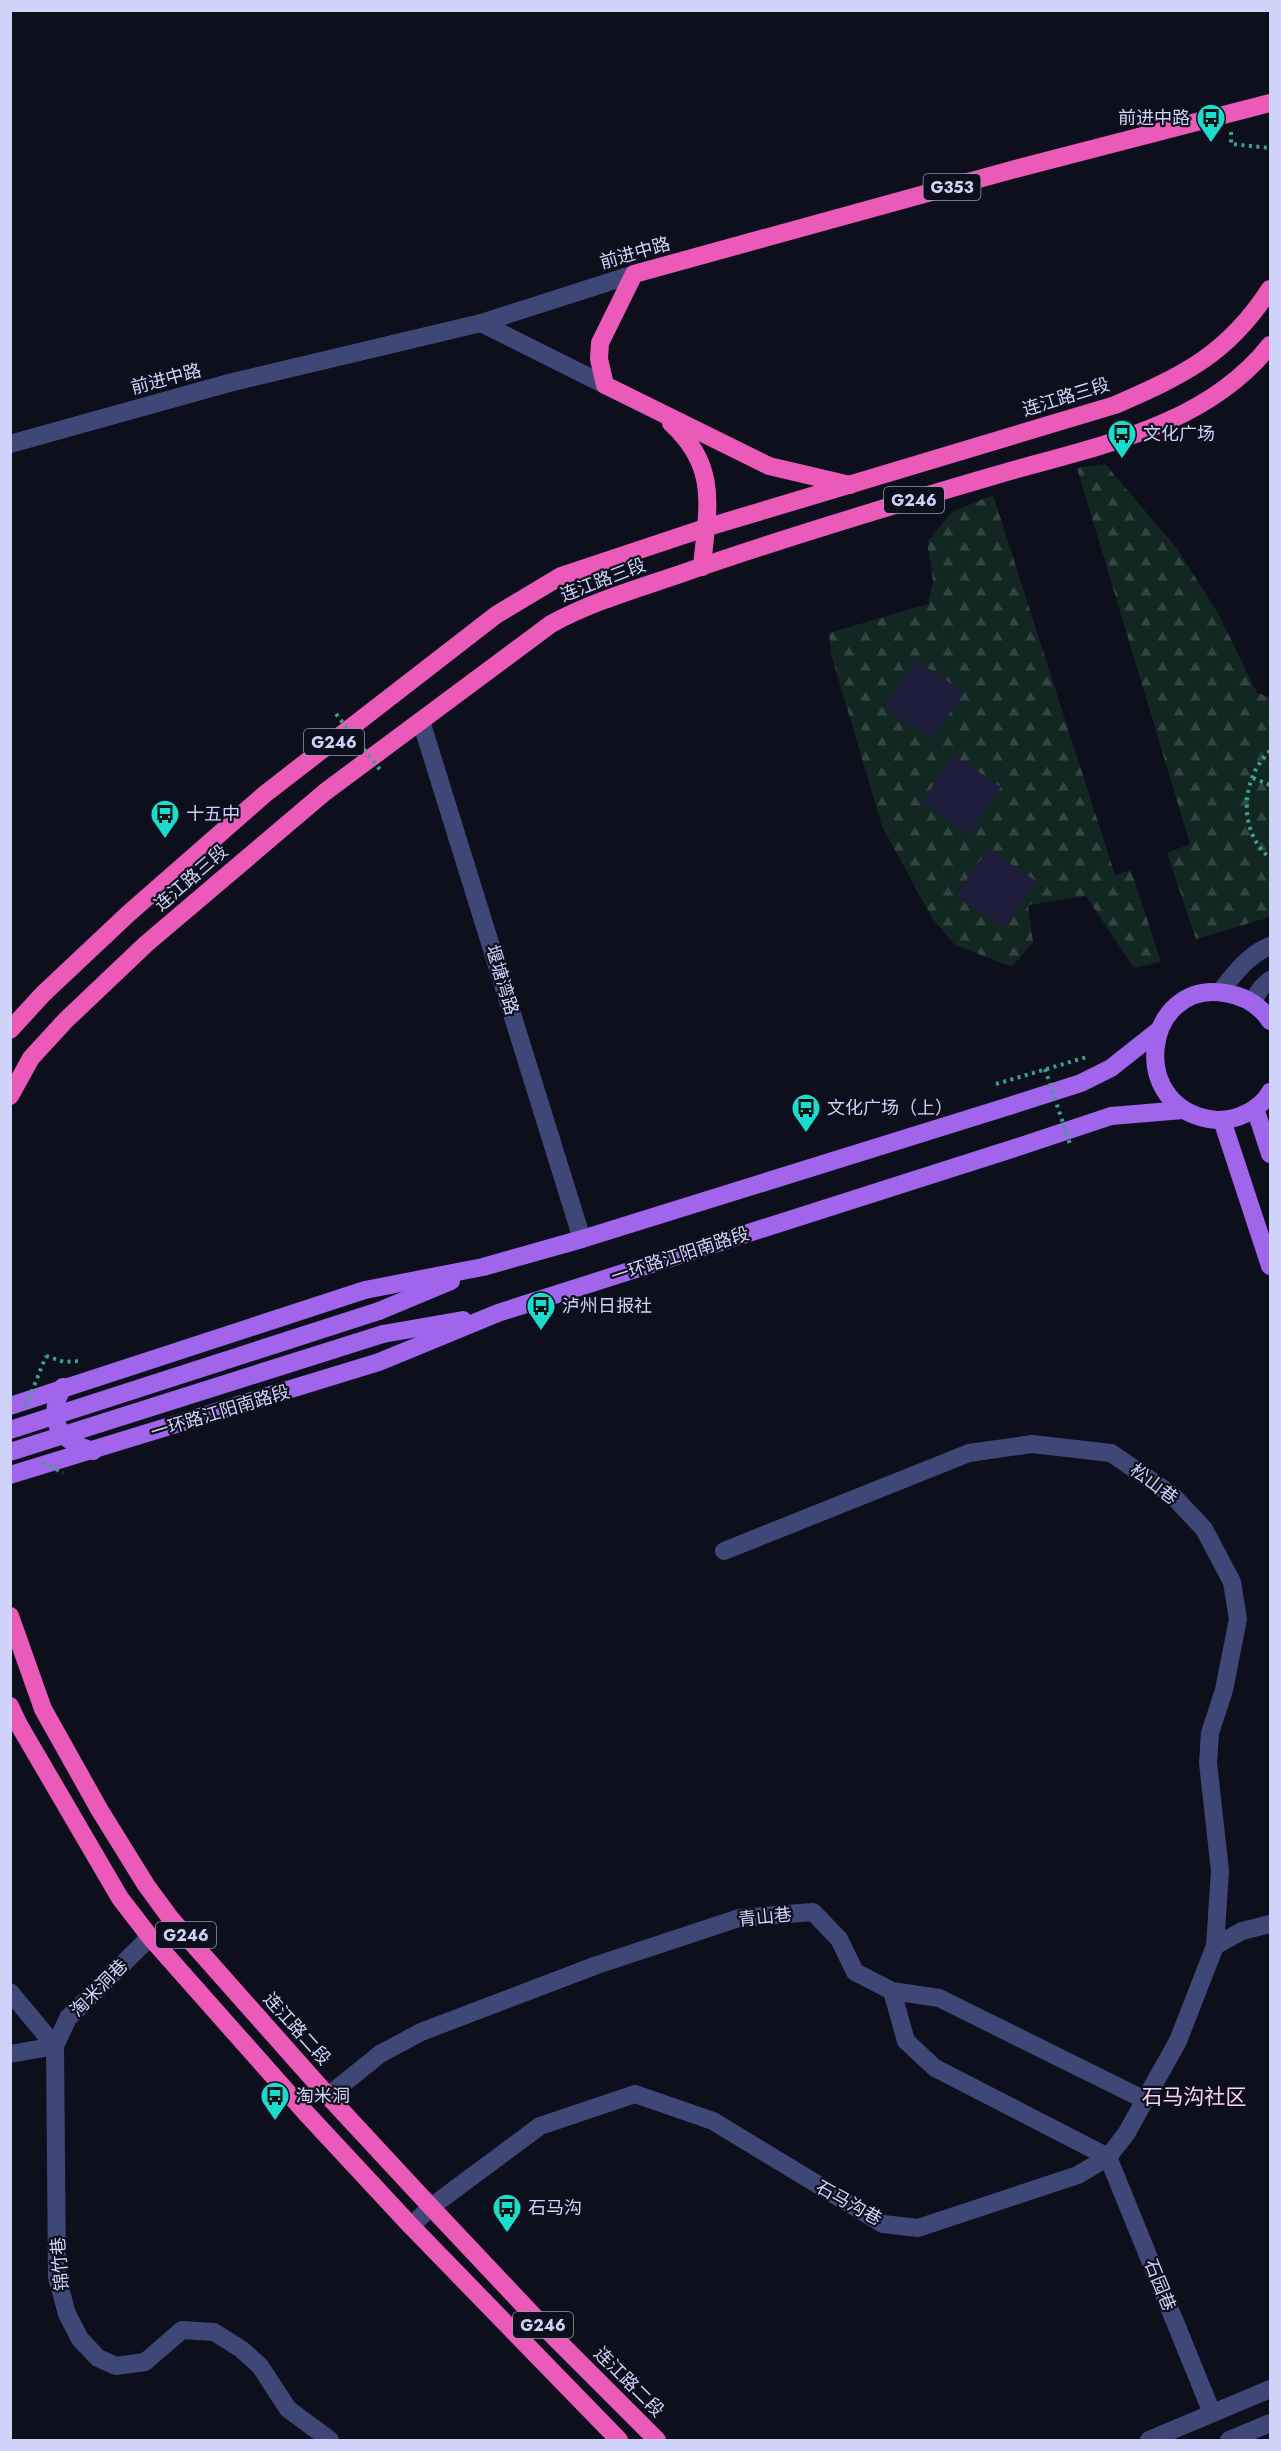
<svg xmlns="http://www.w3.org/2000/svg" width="1281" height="2451" viewBox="0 0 1281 2451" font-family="Jost,'Noto Sans SC',sans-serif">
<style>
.forest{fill:url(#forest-firs)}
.building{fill:#1e1d3c}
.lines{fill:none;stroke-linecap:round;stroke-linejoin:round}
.path{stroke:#3ba28a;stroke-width:4;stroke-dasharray:3 4.5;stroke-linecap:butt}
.minor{stroke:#3f4777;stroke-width:18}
.major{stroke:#a165ec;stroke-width:18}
.highway{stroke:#eb5ab9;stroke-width:18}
.path-bridge{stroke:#3ba28a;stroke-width:4;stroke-dasharray:3 4.5;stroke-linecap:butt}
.major-bridge{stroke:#a165ec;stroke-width:18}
.labels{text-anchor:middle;stroke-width:4.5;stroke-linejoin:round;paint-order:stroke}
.shield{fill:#0e0f1d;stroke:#9698b7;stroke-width:1.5}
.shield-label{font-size:16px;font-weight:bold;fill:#d0d3f9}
.poi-label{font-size:18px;fill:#d0d3f9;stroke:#0e0f1d;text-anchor:start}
.street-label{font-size:18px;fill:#d0d3f9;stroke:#0e0f1d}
.quarter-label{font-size:21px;fill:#fad2f2;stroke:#0e0f1d}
</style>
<defs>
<pattern id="forest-firs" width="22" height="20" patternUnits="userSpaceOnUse" patternTransform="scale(1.5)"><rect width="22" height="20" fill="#122622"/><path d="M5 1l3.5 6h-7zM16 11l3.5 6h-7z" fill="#334543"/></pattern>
</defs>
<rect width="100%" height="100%" fill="#0e0f1d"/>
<g class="forest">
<polygon points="1105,464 1176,547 1218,613 1257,693 1270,697 1270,917 1196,939 1167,853 1190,844 1077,468"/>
<polygon points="993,495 1115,875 1131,870 1161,962 1134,968 1086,896 1028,905 1033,942 1012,967 955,945 932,918 882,826 831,654 829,633 928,604 933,581 927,542 952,512"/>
</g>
<g class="building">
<polygon points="916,660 964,692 932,739 884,707"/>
<polygon points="953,755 1001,787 969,834 922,802"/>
<polygon points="988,849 1036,881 1004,928 956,895"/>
</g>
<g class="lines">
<g class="path">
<polyline points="1231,132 1231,144 1270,148"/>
<path d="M1270 751C1240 779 1238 832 1270 858"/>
<polyline points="1253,778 1270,785"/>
<polyline points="996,1084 1087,1057"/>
<polyline points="46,1356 64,1362 80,1361"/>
</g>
<g class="minor">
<polyline points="481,323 605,385"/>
<polyline points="10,444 229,383 481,323 634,274"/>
<polyline points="421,721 582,1239"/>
<path d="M1220 992C1234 974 1249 954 1270 946"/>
<polyline points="1252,1002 1261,988 1270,980"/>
<polyline points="724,1551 969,1453 1032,1444 1111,1453 1172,1495 1204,1529 1232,1582 1238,1619 1224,1690 1210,1733 1208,1763 1220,1871 1215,1946"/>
<polyline points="892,1991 906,2041 935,2068 1108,2157 1212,2413"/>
<polyline points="10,1992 55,2046 68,2018 150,1937"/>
<polyline points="10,2054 55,2046 57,2277 67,2314 80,2339 98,2358 116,2366 145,2362 182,2330 214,2332 241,2349 260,2366 288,2409 330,2440"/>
<polyline points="328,2096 380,2054 421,2032 597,1965 739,1918 813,1912 839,1939 855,1972 892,1991 939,1998 1145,2100"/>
<polyline points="411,2226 431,2207 540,2126 635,2094 713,2121 883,2224 918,2228 1078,2175 1108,2157 1126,2134 1178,2041 1215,1946 1242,1931 1270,1924"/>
<polyline points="1149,2440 1270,2389"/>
<polyline points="1229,2440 1270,2423"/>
</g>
<g class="major">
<path d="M1270 1021C1260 1005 1244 996 1225 993 1143 979 1125 1111 1216 1120 1236 1121 1260 1110 1270 1092"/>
<polyline points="1255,1108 1270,1154"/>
<polyline points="1222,1120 1270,1266"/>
<polyline points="379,1311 451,1281"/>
<polyline points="383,1334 463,1320"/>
<path d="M63 1387C45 1420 59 1441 93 1451"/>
<polyline points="10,1406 365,1290 483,1267 582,1239 1003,1108 1081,1083 1111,1068 1159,1030"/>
<polyline points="10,1475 379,1362 498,1313 1021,1146 1111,1116 1183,1110"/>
</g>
<g class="highway">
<path d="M671 423C720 468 707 509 702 567"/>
<polyline points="850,485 769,466 605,385 599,359 600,343 634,274 1019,168 1270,103"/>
<path d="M10 1030 43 994 128 914 265 794 496 615 561 576 705 528 1115 405C1184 375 1228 354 1270 289"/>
<path d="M10 1096 31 1058 66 1020 146 944 325 792 551 624C593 601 640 588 686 572 787 537 890 506 993 476 1091 447 1204 429 1270 345"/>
<polyline points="10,1616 43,1709 99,1809 146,1885 171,1919 328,2096 431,2207 545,2328 657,2440"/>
<polyline points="10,1706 19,1725 120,1898 150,1937 305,2112 411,2226 619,2440"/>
</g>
<g class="path-bridge">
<polyline points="336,714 381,771"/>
<polyline points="1045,1069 1070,1144"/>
<polyline points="26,1406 46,1356"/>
<polyline points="43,1462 63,1473"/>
</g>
<g class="major-bridge">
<polyline points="10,1430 379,1311"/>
<polyline points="10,1452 383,1334"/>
</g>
</g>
<defs>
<g id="bus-pin" transform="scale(1.5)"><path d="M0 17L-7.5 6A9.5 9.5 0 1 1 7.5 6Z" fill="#1bdbcc" stroke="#0e0f1d"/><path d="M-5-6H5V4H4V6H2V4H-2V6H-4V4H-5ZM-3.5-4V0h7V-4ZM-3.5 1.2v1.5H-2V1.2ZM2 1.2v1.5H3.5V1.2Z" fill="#111"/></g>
</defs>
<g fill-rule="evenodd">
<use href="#bus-pin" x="1211" y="118"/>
<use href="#bus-pin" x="1122" y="434"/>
<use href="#bus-pin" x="165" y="814"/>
<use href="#bus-pin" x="806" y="1108"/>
<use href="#bus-pin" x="541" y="1306"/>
<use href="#bus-pin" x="275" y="2096"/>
<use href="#bus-pin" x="507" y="2208"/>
</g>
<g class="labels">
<g class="shield">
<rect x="923.5" y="174" width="57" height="26" rx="4.5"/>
<rect x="884" y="487" width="60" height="26" rx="4.5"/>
<rect x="304" y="729" width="60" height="26" rx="4.5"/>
<rect x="156" y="1922" width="60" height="26" rx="4.5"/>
<rect x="513" y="2312" width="60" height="26" rx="4.5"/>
</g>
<g class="shield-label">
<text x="952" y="193">G353</text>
<text x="914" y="506">G246</text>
<text x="334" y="748">G246</text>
<text x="186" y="1941">G246</text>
<text x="543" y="2331">G246</text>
</g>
<g class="poi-label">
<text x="1190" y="124" text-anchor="end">前进中路</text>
<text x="1143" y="440">文化广场</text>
<text x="186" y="820">十五中</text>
<text x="827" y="1114">文化广场（上）</text>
<text x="562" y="1312">泸州日报社</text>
<text x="296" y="2102">淘米洞</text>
<text x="528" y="2214">石马沟</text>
</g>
<g class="street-label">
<text transform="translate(635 253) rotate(-16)" y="6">前进中路</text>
<text transform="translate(166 379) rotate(-15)" y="6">前进中路</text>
<text transform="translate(1066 397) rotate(-17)" y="6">连江路三段</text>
<text transform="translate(603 580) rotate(-21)" y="6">连江路三段</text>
<text transform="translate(191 878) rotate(-41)" y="6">连江路三段</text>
<text transform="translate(502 980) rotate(73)" y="6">堰塘湾路</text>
<text transform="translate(680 1255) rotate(-18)" y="6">一环路江阳南路段</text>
<text transform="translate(220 1412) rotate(-17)" y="6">一环路江阳南路段</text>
<text transform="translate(1154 1484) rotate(37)" y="6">松山巷</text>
<text transform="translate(765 1917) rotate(-6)" y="6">青山巷</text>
<text transform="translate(99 1988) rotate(-45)" y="6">淘米洞巷</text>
<text transform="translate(297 2029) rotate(48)" y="6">连江路二段</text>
<text transform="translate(849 2203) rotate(29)" y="6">石马沟巷</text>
<text transform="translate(60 2264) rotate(-95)" y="6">锦竹巷</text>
<text transform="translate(1160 2285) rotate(68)" y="6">石园巷</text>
<text transform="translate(629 2382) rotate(45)" y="6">连江路二段</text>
</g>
<g class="quarter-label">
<text x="1194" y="2104">石马沟社区</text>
</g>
</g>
<rect width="1281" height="2451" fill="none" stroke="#d0d3f9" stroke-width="24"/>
</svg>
